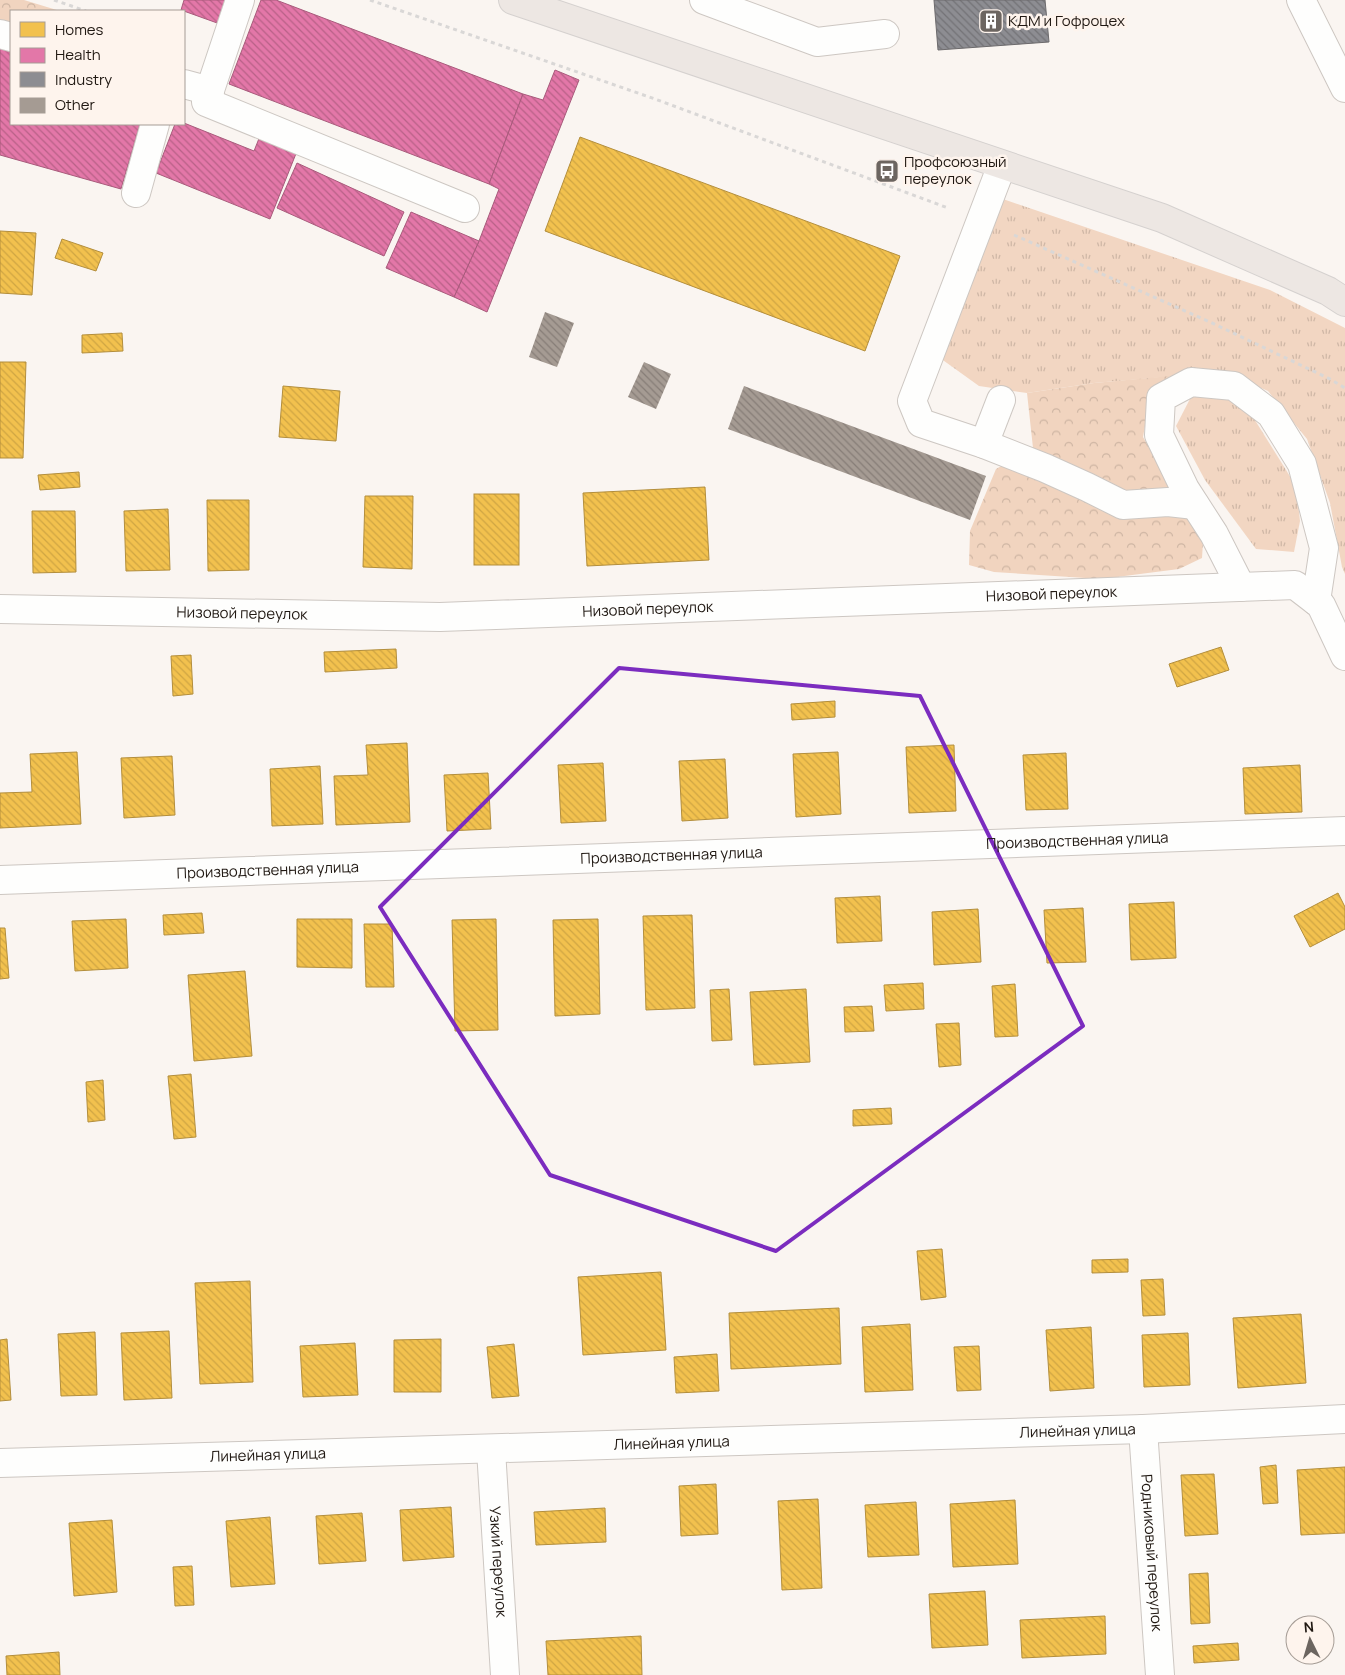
<svg xmlns="http://www.w3.org/2000/svg" width="1345" height="1675" viewBox="0 0 1345 1675" font-family="Manrope,sans-serif">
<style>
.grass{fill:url(#grass-tufts)}
.forest{fill:url(#forest-crowns)}
.homes{fill:url(#homes-back-hatch);stroke:#b38e3c}
.health{fill:url(#health-back-hatch);stroke:#a85a7b}
.industry{fill:url(#industry-back-hatch);stroke:#6c6a6c}
.building{fill:url(#building-back-hatch)}
.lines{fill:none;stroke-linecap:round;stroke-linejoin:round}
.minor-casing{stroke:#cdc7c2;stroke-width:30}
.major-casing{stroke:#d5d1cf;stroke-width:30}
.path{stroke:#d9d7d6;stroke-width:3;stroke-dasharray:4 4;stroke-linecap:butt}
.minor{stroke:#fefefd;stroke-width:28}
.major{stroke:#ede7e3;stroke-width:28}
.marked{fill:none;stroke:#7b2cbf;stroke-width:4;stroke-linejoin:round}
.labels{text-anchor:middle;stroke-width:5;stroke-linejoin:round;paint-order:stroke}
.poi-label{font-size:15px;fill:#201812;stroke:#fef4ed;text-anchor:start}
.street-label{font-size:15px;fill:#201812;stroke:#fef4ed}
</style>
<defs>
<pattern id="grass-tufts" width="24" height="20" patternUnits="userSpaceOnUse" patternTransform="scale(1.25)"><rect width="24" height="20" fill="#f2d6c2"/><path d="M3 7l-1-3M5 7V3M7 7l1-3M15 17l-1-3M17 17v-4M19 17l1-3" fill="none" stroke="#cfb7a6"/></pattern>
<pattern id="forest-crowns" width="20" height="18" patternUnits="userSpaceOnUse" patternTransform="scale(1.25)"><rect width="20" height="18" fill="#f1d4bf"/><path d="M2 6a3 3 0 1 1 6 0M12 15a3 3 0 1 1 6 0" fill="none" stroke="#ceb5a3"/></pattern>
<pattern id="homes-back-hatch" width="6" height="6" patternUnits="userSpaceOnUse" patternTransform="scale(1.25)"><rect width="6" height="6" fill="#f2c14e"/><path d="M-1 5l2 2M0 0l6 6M5-1l2 2" fill="none" stroke="#cfa543"/></pattern>
<pattern id="health-back-hatch" width="6" height="6" patternUnits="userSpaceOnUse" patternTransform="scale(1.25)"><rect width="6" height="6" fill="#e377a8"/><path d="M-1 5l2 2M0 0l6 6M5-1l2 2" fill="none" stroke="#b86187"/></pattern>
<pattern id="industry-back-hatch" width="6" height="6" patternUnits="userSpaceOnUse" patternTransform="scale(1.25)"><rect width="6" height="6" fill="#8d8d92"/><path d="M-1 5l2 2M0 0l6 6M5-1l2 2" fill="none" stroke="#737276"/></pattern>
<pattern id="building-back-hatch" width="6" height="6" patternUnits="userSpaceOnUse" patternTransform="scale(1.25)"><rect width="6" height="6" fill="#a59b93"/><path d="M-1 5l2 2M0 0l6 6M5-1l2 2" fill="none" stroke="#867d77"/></pattern>
</defs>
<rect width="100%" height="100%" fill="#faf5f1"/>
<g class="grass">
<polygon points="1000,198 1270,290 1345,328 1345,574 1342,567 1330,503 1307,439 1268,391 1224,372 1094,383 1027,393 979,386 940,358"/>
<polygon points="1220,392 1253,417 1296,486 1300,521 1294,552 1256,549 1205,480 1176,426 1192,395"/>
</g>
<g class="forest">
<polygon points="0,0 24,0 60,11 11,11 11,30 0,26"/>
<polygon points="1170,376 1151,393 1143,437 1203,542 1202,558 1179,569 1101,579 994,572 969,565 970,531 996,469 1033,448 1027,393 1094,383"/>
</g>
<g class="homes">
<polygon points="580,137 900,256 865,351 545,231"/>
<polygon points="0,231 36,233 32,295 0,293"/>
<polygon points="62,239 103,253 96,271 55,258"/>
<polygon points="122,333 123,351 82,353 82,335"/>
<polygon points="0,362 26,362 23,458 0,458"/>
<polygon points="283,386 340,391 336,441 279,437"/>
<polygon points="79,472 80,487 40,490 38,475"/>
<polygon points="705,487 709,560 587,566 583,493"/>
<rect x="474" y="494" width="45" height="71"/>
<polygon points="365,496 413,496 412,569 363,567"/>
<polygon points="207,500 249,500 249,570 208,571"/>
<polygon points="168,509 170,570 126,571 124,511"/>
<polygon points="32,511 75,511 76,572 33,573"/>
<polygon points="1221,647 1229,670 1177,687 1169,664"/>
<polygon points="396,649 397,668 325,672 324,652"/>
<polygon points="191,655 193,694 173,696 171,656"/>
<polygon points="835,701 835,717 792,720 791,704"/>
<polygon points="407,743 410,822 336,825 334,776 368,775 366,745"/>
<polygon points="954,745 956,811 909,813 906,747"/>
<polygon points="77,752 81,824 0,828 0,793 32,792 30,754"/>
<polygon points="838,752 841,814 796,817 793,754"/>
<polygon points="1066,753 1068,809 1026,810 1023,755"/>
<polygon points="172,756 175,815 124,818 121,758"/>
<polygon points="725,759 728,818 682,821 679,761"/>
<polygon points="603,763 606,821 561,823 558,765"/>
<polygon points="1300,765 1302,812 1245,814 1243,768"/>
<polygon points="320,766 323,824 272,826 270,769"/>
<polygon points="488,773 491,829 447,831 444,775"/>
<polygon points="1338,893 1345,907 1345,929 1310,947 1294,916"/>
<polygon points="880,896 882,941 837,943 835,898"/>
<polygon points="1174,902 1176,958 1131,960 1129,904"/>
<polygon points="1083,908 1086,962 1047,963 1044,910"/>
<polygon points="978,909 981,962 934,965 932,912"/>
<polygon points="202,913 204,933 164,935 163,915"/>
<polygon points="692,915 695,1008 646,1010 643,916"/>
<polygon points="126,919 128,968 75,971 72,921"/>
<polygon points="297,919 352,919 352,968 297,967"/>
<polygon points="496,919 498,1030 455,1031 452,920"/>
<polygon points="598,919 600,1014 555,1016 553,920"/>
<polygon points="364,924 392,924 394,987 366,987"/>
<polygon points="0,928 5,928 9,978 0,979"/>
<polygon points="245,971 252,1056 194,1061 188,975"/>
<polygon points="923,983 924,1009 886,1011 884,985"/>
<polygon points="1015,984 1018,1036 995,1037 992,986"/>
<polygon points="729,989 732,1040 712,1041 710,990"/>
<polygon points="806,989 810,1062 754,1065 750,992"/>
<polygon points="872,1006 874,1031 845,1032 844,1007"/>
<polygon points="959,1023 961,1065 939,1067 936,1024"/>
<polygon points="191,1074 196,1137 174,1139 168,1076"/>
<polygon points="103,1080 105,1120 88,1122 86,1082"/>
<polygon points="891,1108 892,1124 853,1126 853,1110"/>
<polygon points="942,1249 946,1297 921,1300 917,1251"/>
<polygon points="1128,1259 1128,1272 1092,1273 1092,1260"/>
<polygon points="661,1272 666,1350 583,1355 578,1277"/>
<polygon points="1163,1279 1165,1315 1143,1316 1141,1280"/>
<polygon points="250,1281 253,1382 200,1384 195,1283"/>
<polygon points="839,1308 841,1364 731,1369 729,1313"/>
<polygon points="1301,1314 1306,1383 1238,1388 1233,1318"/>
<polygon points="910,1324 913,1390 865,1392 862,1327"/>
<polygon points="1091,1327 1094,1388 1050,1391 1046,1330"/>
<polygon points="169,1331 172,1398 124,1400 121,1333"/>
<polygon points="95,1332 97,1395 61,1396 58,1334"/>
<polygon points="1188,1333 1190,1385 1144,1387 1142,1335"/>
<polygon points="7,1339 11,1400 0,1401 0,1340"/>
<polygon points="441,1339 441,1392 394,1392 394,1340"/>
<polygon points="355,1343 358,1395 303,1397 300,1346"/>
<polygon points="514,1344 519,1396 492,1398 487,1347"/>
<polygon points="979,1346 981,1390 957,1391 954,1347"/>
<polygon points="717,1354 719,1391 676,1393 674,1357"/>
<polygon points="1276,1465 1278,1503 1263,1504 1260,1467"/>
<polygon points="1345,1467 1345,1533 1301,1535 1297,1470"/>
<polygon points="1214,1474 1218,1534 1185,1536 1181,1475"/>
<polygon points="716,1484 718,1534 681,1536 679,1486"/>
<polygon points="818,1499 822,1588 782,1590 778,1501"/>
<polygon points="1015,1500 1018,1564 953,1567 950,1504"/>
<polygon points="916,1502 919,1555 868,1557 865,1505"/>
<polygon points="451,1507 454,1557 403,1561 400,1510"/>
<polygon points="605,1508 606,1542 536,1545 534,1512"/>
<polygon points="362,1513 366,1561 319,1564 316,1516"/>
<polygon points="270,1517 275,1584 231,1587 226,1521"/>
<polygon points="112,1520 117,1592 74,1596 69,1523"/>
<polygon points="192,1566 194,1605 175,1606 173,1567"/>
<polygon points="1208,1573 1210,1623 1191,1624 1189,1574"/>
<polygon points="985,1591 988,1645 932,1648 929,1594"/>
<polygon points="1105,1616 1106,1654 1022,1658 1020,1620"/>
<polygon points="641,1636 642,1675 548,1675 546,1641"/>
<polygon points="1238,1643 1239,1660 1194,1663 1193,1646"/>
<polygon points="59,1652 60,1675 7,1675 6,1656"/>
</g>
<g class="health">
<polygon points="184,0 229,0 220,24 181,10"/>
<polygon points="261,0 276,0 523,94 489,184 229,84"/>
<polygon points="0,46 11,50 11,124 140,124 121,189 0,155"/>
<polygon points="555,70 579,80 487,312 454,297 479,241 499,189 489,184 523,94 543,100"/>
<polygon points="184,123 254,151 262,131 299,146 270,219 156,173 175,124"/>
<polygon points="297,163 404,212 384,256 277,208"/>
<polygon points="411,212 479,241 454,297 386,268"/>
</g>
<polygon class="industry" points="934,0 1045,0 1049,42 938,50"/>
<g class="building">
<polygon points="545,312 574,323 557,367 529,357"/>
<polygon points="644,362 671,374 656,409 628,397"/>
<polygon points="744,386 986,476 970,520 728,429"/>
</g>
<g class="lines">
<g class="minor-casing">
<g id="minor">
<polyline points="240,0 206,102 465,208"/>
<polyline points="704,0 817,42 885,34"/>
<polyline points="1301,0 1345,88"/>
<polyline points="0,34 11,37"/>
<polyline points="184,84 210,91"/>
<polyline points="1002,165 912,401 921,423 984,444 1045,468 1087,487 1123,505 1168,502 1195,505"/>
<polyline points="136,193 155,124"/>
<polyline points="984,444 1001,400"/>
<polyline points="1241,587 1214,534 1185,489 1159,435 1161,398 1191,382 1234,386 1271,414 1302,464 1324,548 1316,601"/>
<path id="s1" d="M0 609 440 617 1295 585 1321 605 1345 656"/>
<path id="s2" d="M0 880 1345 831"/>
<path id="s3" d="M1143 1429 1160 1675"/>
<path id="s4" d="M491 1450 505 1675"/>
<path id="s5" d="M0 1463 1143 1429 1345 1419"/>
</g>
</g>
<g class="major-casing">
<polyline id="major" points="513,0 1162,218 1328,291 1345,302"/>
</g>
<g class="path">
<polyline points="54,0 86,11"/>
<polyline points="370,0 655,99 948,208"/>
<polyline points="1014,235 1210,322 1330,379 1345,388"/>
</g>
<use href="#minor" class="minor"/>
<use href="#major" class="major"/>
</g>
<path class="marked" d="M619 668 920 696 1083 1026 776 1251 550 1175 380 907Z"/>
<defs>
<g id="building-square" transform="scale(1.25)"><rect x="-9" y="-9" width="18" height="18" rx="4" fill="#6c6560" stroke="#fef4ed"/><path d="M-4-6H4V6H1V3H-1V6H-4ZM-2.5-4.3h1.7v1.8h-1.7ZM.8-4.3h1.7v1.8H.8ZM-2.5-1h1.7V.8h-1.7ZM.8-1h1.7V.8H.8Z" fill="#fff"/></g>
<g id="bus-square" transform="scale(1.25)"><rect x="-9" y="-9" width="18" height="18" rx="4" fill="#6c6560" stroke="#fef4ed"/><path d="M-5-6H5V4H4V6H2V4H-2V6H-4V4H-5ZM-3.5-4V0h7V-4ZM-3.5 1.2v1.5H-2V1.2ZM2 1.2v1.5H3.5V1.2Z" fill="#fff"/></g>
</defs>
<g fill-rule="evenodd">
<use href="#building-square" x="991" y="21"/>
<use href="#bus-square" x="887" y="171"/>
</g>
<g class="labels">
<g class="poi-label">
<text x="1008" y="26">КДМ и Гофроцех</text>
<text x="904" y="167">Профсоюзный<tspan x="904" dy="17">переулок</tspan></text>
</g>
<g class="street-label">
<text dy="5" stroke="none"><textPath href="#s1" startOffset="1052">Низовой переулок</textPath></text>
<text dy="5" stroke="none"><textPath href="#s1" startOffset="648">Низовой переулок</textPath></text>
<text dy="5" stroke="none"><textPath href="#s1" startOffset="242">Низовой переулок</textPath></text>
<text dy="5" stroke="none"><textPath href="#s2" startOffset="1078">Производственная улица</textPath></text>
<text dy="5" stroke="none"><textPath href="#s2" startOffset="672">Производственная улица</textPath></text>
<text dy="5" stroke="none"><textPath href="#s2" startOffset="268">Производственная улица</textPath></text>
<text dy="5" stroke="none"><textPath href="#s5" startOffset="1078">Линейная улица</textPath></text>
<text dy="5" stroke="none"><textPath href="#s5" startOffset="672">Линейная улица</textPath></text>
<text dy="5" stroke="none"><textPath href="#s5" startOffset="268">Линейная улица</textPath></text>
<text dy="5" stroke="none"><textPath href="#s3" startOffset="124">Родниковый переулок</textPath></text>
<text dy="5" stroke="none"><textPath href="#s4" startOffset="112">Узкий переулок</textPath></text>
</g>
</g>
<rect x="10" y="10" width="175" height="115" fill="#fef4ed" stroke="#a59c95"/>
<rect x="20" y="22" width="25" height="15" fill="#f2c14e" stroke="#a59c95"/>
<text x="55" y="35" font-size="15" fill="#201812">Homes</text>
<rect x="20" y="48" width="25" height="15" fill="#e377a8" stroke="#a59c95"/>
<text x="55" y="60" font-size="15" fill="#201812">Health</text>
<rect x="20" y="72" width="25" height="15" fill="#8d8d92" stroke="#a59c95"/>
<text x="55" y="85" font-size="15" fill="#201812">Industry</text>
<rect x="20" y="98" width="25" height="15" fill="#a59b93" stroke="#a59c95"/>
<text x="55" y="110" font-size="15" fill="#201812">Other</text>
<g transform="translate(1310 1640) rotate(355)"><circle r="24" fill="#fef4ed" stroke="#a59c95"/>
<path d="M0-4L9 19L0 12L-9 19Z" fill="#6c6560"/>
<text y="-8" font-size="14" font-weight="bold" text-anchor="middle" fill="#201812">N</text>
</g>
</svg>
